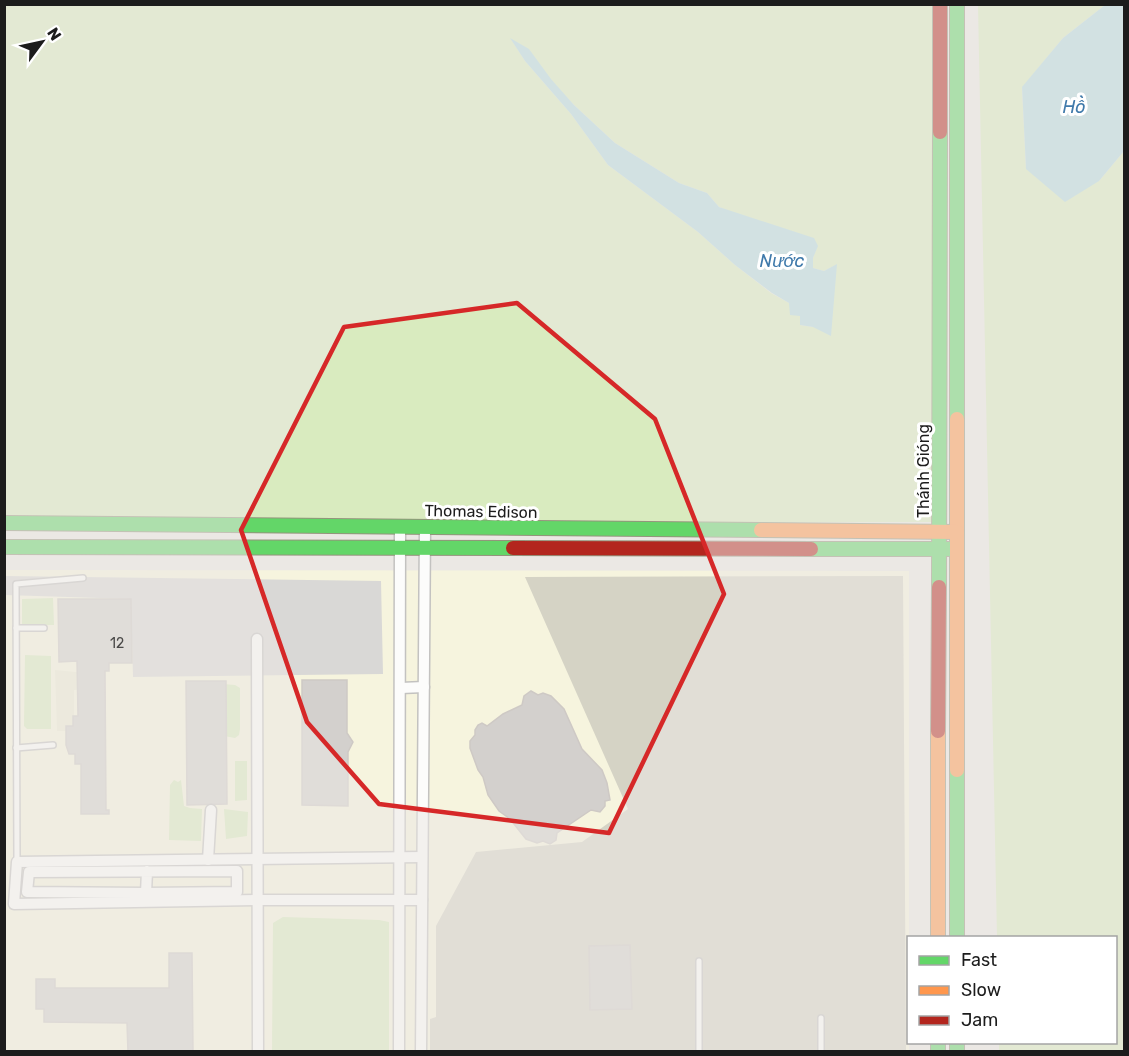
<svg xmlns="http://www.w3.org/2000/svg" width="1129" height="1056" viewBox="0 0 1129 1056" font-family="Rubik,sans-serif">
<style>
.education{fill:#f6f4de}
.religious{fill:#d9d8d6}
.construction{fill:#d5d3c5}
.farmland{fill:#edecd6}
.grass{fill:#d9ebbf;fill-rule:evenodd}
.water{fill:#b4dae1}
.building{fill:#d3d0cd;stroke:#cec9c5;stroke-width:1.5}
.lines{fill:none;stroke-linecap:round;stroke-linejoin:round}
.lane-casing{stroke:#c3c2c0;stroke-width:8}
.street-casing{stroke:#c3c2c0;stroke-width:13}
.fast-casing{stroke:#94947c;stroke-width:16}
.slow-casing{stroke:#94947c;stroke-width:16}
.jam-casing{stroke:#94947c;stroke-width:16}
.lane{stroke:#fcfcfb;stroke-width:5}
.street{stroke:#fcfcfb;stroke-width:10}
.fast{stroke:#63d668;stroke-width:14}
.slow{stroke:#ff974d;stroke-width:14}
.jam{stroke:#b3261e;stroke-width:14}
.marked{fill:none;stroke:#d62828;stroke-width:4.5;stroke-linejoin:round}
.labels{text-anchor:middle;stroke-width:6;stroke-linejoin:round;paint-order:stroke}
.number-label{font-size:14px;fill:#4a4948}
.street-label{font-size:16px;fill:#1c1c1c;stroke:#fff}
.water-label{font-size:18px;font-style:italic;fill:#407aab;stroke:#fff}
</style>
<rect width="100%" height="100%" fill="#ebe8e4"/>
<polygon class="education" points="5,570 909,571 909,1051 5,1052"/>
<polygon class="religious" points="5,576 381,581 383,674 133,677 131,599 5,595"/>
<polygon class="construction" points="903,576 906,1051 430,1052 430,1019 436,1017 436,926 476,852 582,842 628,809 525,577"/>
<polygon class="farmland" points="55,670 86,673 86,689 74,690 74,731 57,731"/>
<g class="grass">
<path d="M5 5H936L932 522 564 523 5 516ZM511 39 574 105 615 143 679 183 707 193 719 207 817 246 813 258V268L824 271 836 265 813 327 800 325V316L789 303 771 293 735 265 698 232 608 165 571 114 525 61Z"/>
<polygon points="978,5 1105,5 1063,38 1022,88 1026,169 1099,181 1124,151 1124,1051 999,1051 999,1043 1116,1042 1116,938 997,937"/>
<polygon points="53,598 54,625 22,625 22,599"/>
<polygon points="25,655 51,656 51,729 27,729 24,726"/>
<polygon points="223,684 235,685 240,688 240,729 239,735 235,738 224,736"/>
<polygon points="235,761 247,761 247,800 235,801"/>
<polygon points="174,780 178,782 181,780 184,806 190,808 202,809 201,841 169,840 170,785"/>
<polygon points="224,809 248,812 247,836 226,839"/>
<polygon points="283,917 379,920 389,922 389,1051 272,1051 273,923"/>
</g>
<g class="water">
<polygon points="1105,5 1124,5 1124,151 1099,181 1065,202 1026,169 1022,87 1063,38"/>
<polygon points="510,38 529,49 551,79 574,105 615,143 679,183 707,193 719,207 814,238 818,246 813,258 813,268 824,271 837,264 831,336 813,327 800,325 800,316 790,315 789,303 772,293 735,265 698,232 608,165 571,114 525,61"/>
</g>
<g class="building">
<polygon points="58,599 131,599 132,663 109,663 109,671 105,671 106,810 109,810 109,814 81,814 81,764 75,764 75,754 69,754 66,745 66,726 73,726 73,716 78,716 77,661 59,662"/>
<polygon points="302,680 347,680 347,733 353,742 348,752 348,806 302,805"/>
<polygon points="186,681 226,681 227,804 187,805"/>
<polygon points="531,691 538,695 543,693 551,696 564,709 582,749 602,770 607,783 610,800 605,801 605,806 600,812 591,810 557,833 556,840 550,844 543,841 537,843 526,839 510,819 499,811 488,795 483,777 478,770 470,748 470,741 475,735 475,730 478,725 482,723 487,726 503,714 522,705 524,696"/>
<polygon points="630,945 632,1009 590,1010 589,946"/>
<polygon points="169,953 192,953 193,1052 128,1052 127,1023 44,1022 44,1009 36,1009 36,979 55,979 55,988 169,988"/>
</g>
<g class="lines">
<g class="lane-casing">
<g id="lane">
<polyline points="16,628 44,628"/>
<polyline points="16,748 53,745"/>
<polyline points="17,862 16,584 83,578"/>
<polyline points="699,961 699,1052"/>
<polyline points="821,1052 821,1018"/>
</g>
</g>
<g class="street-casing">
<g id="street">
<polyline points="257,639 258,1052"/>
<polyline points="401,688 424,687"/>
<polyline points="208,860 211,810"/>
<polyline points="146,893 27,892 29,872 237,871 237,892 146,893 147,871"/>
<polyline points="422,900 258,900 14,904 17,862 422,857"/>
<polyline points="399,1052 400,527"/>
<polyline points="421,1052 425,527"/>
</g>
</g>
<g class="fast-casing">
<g id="fast">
<polyline points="957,4 957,419"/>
<polyline points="4,523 761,530"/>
<polyline points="4,547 513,548"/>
<polyline points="811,549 957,549"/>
<polyline points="939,587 940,132"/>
<polyline points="957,770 957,938"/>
<polyline points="938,1042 938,1052"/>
<polyline points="957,1042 957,1052"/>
</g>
</g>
<g class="slow-casing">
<g id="slow">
<polyline points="957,419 957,770"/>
<polyline points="761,530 957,532"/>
<polyline points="938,938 938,731"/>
</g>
</g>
<g class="jam-casing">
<g id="jam">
<polyline points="940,132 940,4"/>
<polyline points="513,548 811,549"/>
<polyline points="938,731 939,587"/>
</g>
</g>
<use href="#lane" class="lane"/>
<use href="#street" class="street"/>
<use href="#fast" class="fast"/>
<use href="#slow" class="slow"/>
<use href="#jam" class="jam"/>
</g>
<path d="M0 0H1129V1056H0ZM517 303 655 419 724 594 609 833 379 804 307 722 241 530 344 327Z" fill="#ebe8e4" fill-opacity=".55" fill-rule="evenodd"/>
<path class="marked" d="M517 303 655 419 724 594 609 833 379 804 307 722 241 530 344 327Z"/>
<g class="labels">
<g class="number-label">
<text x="117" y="648">12</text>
</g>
<g class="street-label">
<text transform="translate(923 471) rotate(-90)" y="6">Thánh Gióng</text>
<text transform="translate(481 511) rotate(1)" y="6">Thomas Edison</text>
</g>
<g class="water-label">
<text x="1074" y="113">Hồ</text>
<text x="782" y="267">Nước</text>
</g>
</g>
<rect width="1129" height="1056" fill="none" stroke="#1c1c1c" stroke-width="12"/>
<rect x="907" y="936" width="210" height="108" fill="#ffffff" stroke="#a4a4a4" stroke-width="1.5"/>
<rect x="919" y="956" width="30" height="9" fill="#63d668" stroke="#a4a4a4" stroke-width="1.5"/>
<text x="961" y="966" font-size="18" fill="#1c1c1c">Fast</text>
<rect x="919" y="986" width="30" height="9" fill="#ff974d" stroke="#a4a4a4" stroke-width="1.5"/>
<text x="961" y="996" font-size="18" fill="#1c1c1c">Slow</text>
<rect x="919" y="1016" width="30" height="9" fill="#b3261e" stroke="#a4a4a4" stroke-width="1.5"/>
<text x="961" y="1026" font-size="18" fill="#1c1c1c">Jam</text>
<g transform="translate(42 42) rotate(57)" stroke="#ffffff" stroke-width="4.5" paint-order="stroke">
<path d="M0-4.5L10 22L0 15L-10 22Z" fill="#1c1c1c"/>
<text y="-9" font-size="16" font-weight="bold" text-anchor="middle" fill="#1c1c1c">N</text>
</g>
</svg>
